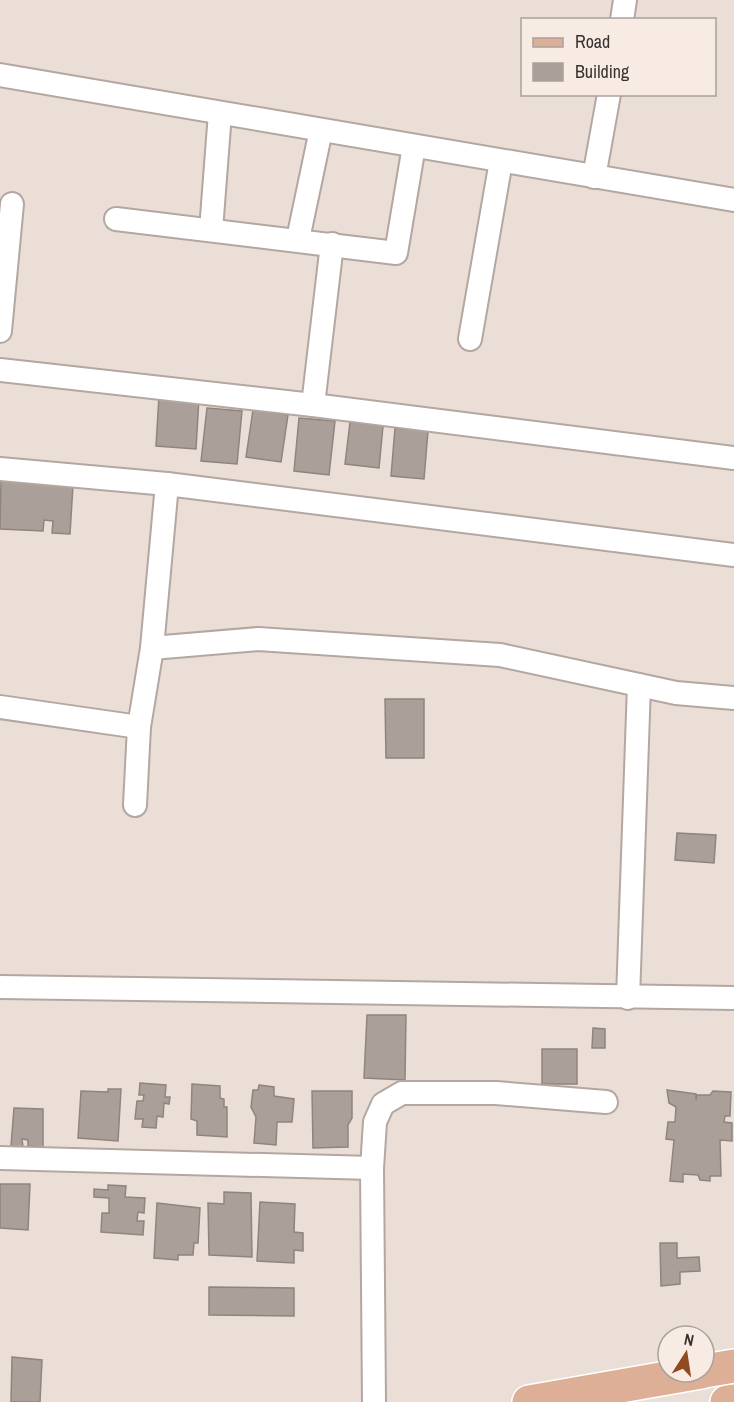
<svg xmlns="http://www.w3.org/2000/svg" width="734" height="1402" viewBox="0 0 734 1402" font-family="'Archivo Narrow',sans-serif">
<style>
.building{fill:#aa9f99;stroke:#90847f;stroke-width:1.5}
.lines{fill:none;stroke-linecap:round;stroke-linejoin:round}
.street-casing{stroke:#b3a7a1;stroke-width:26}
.primary-casing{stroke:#fff;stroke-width:36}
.street{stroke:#fff;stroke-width:22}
.primary{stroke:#ddaf96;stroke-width:33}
</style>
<rect width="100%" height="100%" fill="#eaded7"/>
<g class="building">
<polygon points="159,396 199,398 196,449 156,446"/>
<polygon points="207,408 242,411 237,464 201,461"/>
<polygon points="253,410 288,415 281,462 246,457"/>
<polygon points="299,418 335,421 329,475 294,471"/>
<polygon points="350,422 383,426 379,468 345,464"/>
<polygon points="395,428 428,431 424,479 391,476"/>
<polygon points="1,481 73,485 70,534 52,533 53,521 44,520 43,531 0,529"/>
<polygon points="385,699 424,699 424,758 386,758"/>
<polygon points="677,833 716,835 714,863 675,860"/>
<polygon points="367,1015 406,1015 405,1080 364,1078"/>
<polygon points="593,1028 605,1029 605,1048 592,1048"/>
<rect x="542" y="1049" width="35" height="35"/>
<polygon points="140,1083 166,1085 165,1097 170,1097 169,1104 164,1103 163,1117 157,1116 156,1128 142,1127 143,1119 135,1119 137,1101 143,1101 144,1095 139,1095"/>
<polygon points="192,1084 220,1086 220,1098 224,1099 224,1107 227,1107 227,1137 197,1135 197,1121 191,1119"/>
<polygon points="259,1085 274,1087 274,1096 294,1099 292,1122 277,1122 276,1145 254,1143 256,1117 251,1107 253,1090 258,1090"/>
<polygon points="108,1089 121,1089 118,1141 78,1138 81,1091 108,1092"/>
<polygon points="667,1090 696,1094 696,1100 697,1095 710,1095 713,1091 731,1092 730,1116 725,1116 724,1122 732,1123 732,1141 720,1140 721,1176 710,1176 710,1181 700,1180 698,1175 683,1174 683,1182 670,1181 674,1140 666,1139 668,1122 675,1122 676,1107 669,1103"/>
<polygon points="312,1091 352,1091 352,1118 348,1125 348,1147 313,1148"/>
<polygon points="14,1108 43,1109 43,1147 28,1146 28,1140 22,1139 23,1147 11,1146"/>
<polygon points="0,1184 30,1184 28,1230 0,1228"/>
<polygon points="108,1185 126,1186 125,1197 145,1198 144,1213 138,1212 137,1221 144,1221 143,1235 101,1232 102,1213 109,1213 109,1198 94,1197 94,1189 108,1190"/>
<polygon points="224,1192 251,1193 252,1257 209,1255 208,1203 224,1204"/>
<polygon points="260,1202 295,1204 294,1232 303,1233 303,1251 294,1250 294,1263 257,1261"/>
<polygon points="157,1203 200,1208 198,1243 194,1243 193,1255 178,1255 178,1260 154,1258"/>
<polygon points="660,1243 677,1243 677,1258 699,1257 700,1271 680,1272 680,1284 661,1286"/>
<polygon points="209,1287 294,1288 294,1316 209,1315"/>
<polygon points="12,1357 42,1360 40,1402 11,1402"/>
</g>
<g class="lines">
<g class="street-casing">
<g id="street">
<polyline points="622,20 625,0"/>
<polyline points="0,75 734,200"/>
<polyline points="594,177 609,94"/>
<polyline points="116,219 396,253 414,146"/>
<polyline points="211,230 220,113"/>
<polyline points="298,239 321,130"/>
<polyline points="0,331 12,204"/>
<polyline points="470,339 501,161"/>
<polyline points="0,370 313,405 734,458"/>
<polyline points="313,405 332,244"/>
<polyline points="0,469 167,484 734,555"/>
<polyline points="152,648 258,639 500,655 676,693 734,698"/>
<polyline points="0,707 139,727"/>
<polyline points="135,805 139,727 152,648 167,484"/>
<polyline points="0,987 734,998"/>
<polyline points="628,998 639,685"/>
<polyline points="0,1158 372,1168"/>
<polyline points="374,1402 372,1168 375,1122 383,1104 402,1093 496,1093 606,1102"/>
</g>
</g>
<g class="primary-casing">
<g id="primary">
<polyline points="704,1371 734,1366"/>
<polyline points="529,1402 701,1372"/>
<polyline points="727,1402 734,1401"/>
</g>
</g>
<use href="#street" class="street"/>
<use href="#primary" class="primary"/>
</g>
<rect x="521" y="18" width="195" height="78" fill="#f7ebe4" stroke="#aaa19c" stroke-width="1.5"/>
<rect x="533" y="38" width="30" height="9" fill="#ddaf96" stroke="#aaa19c" stroke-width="1.5"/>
<text x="575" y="48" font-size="18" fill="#373230">Road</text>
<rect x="533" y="63" width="30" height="18" fill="#aa9f99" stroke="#aaa19c" stroke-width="1.5"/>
<text x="575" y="78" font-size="18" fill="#373230">Building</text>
<g transform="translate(686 1354) rotate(12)"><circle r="28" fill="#f7ebe4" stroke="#aaa19c" stroke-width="1.5"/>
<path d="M0-4.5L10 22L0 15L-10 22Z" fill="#8f4a20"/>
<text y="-9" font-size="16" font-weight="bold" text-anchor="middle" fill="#373230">N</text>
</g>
</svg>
